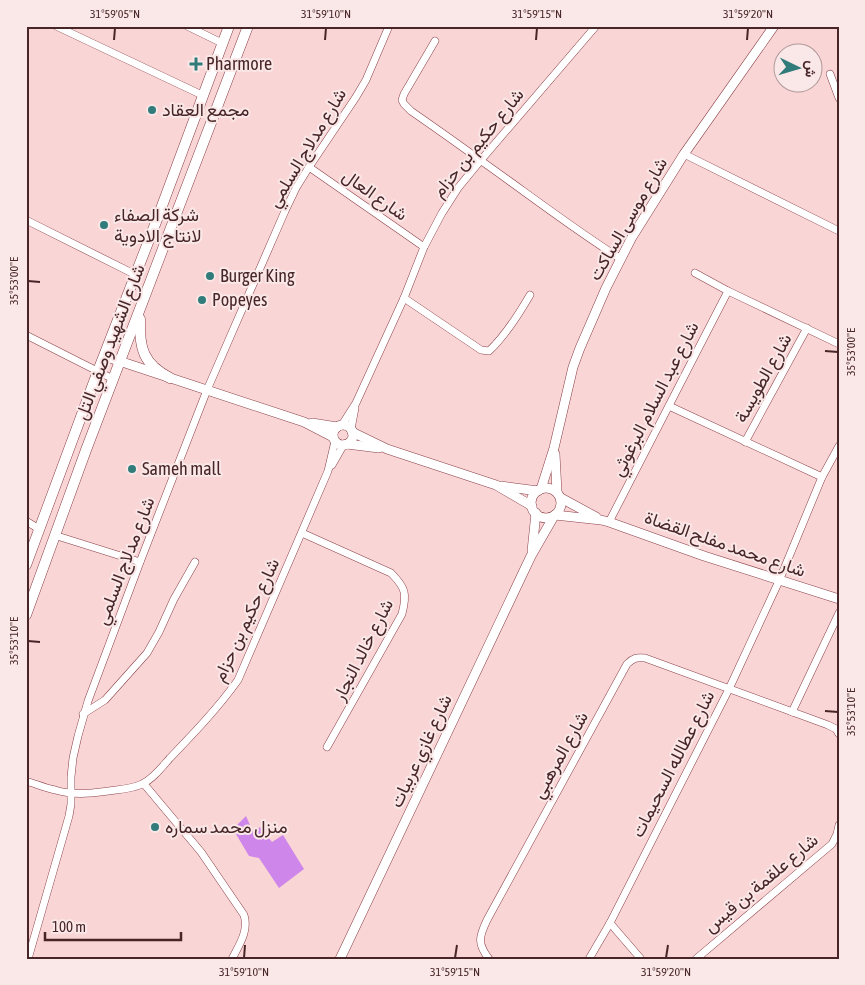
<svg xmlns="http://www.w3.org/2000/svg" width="865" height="985" viewBox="0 0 865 985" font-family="'Asap Condensed',Vazirmatn,sans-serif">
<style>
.forest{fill:#cf86eb}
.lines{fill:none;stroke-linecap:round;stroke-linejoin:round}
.minor-casing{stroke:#8b4047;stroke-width:8}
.tertiary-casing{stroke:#8b4047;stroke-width:10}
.secondary-casing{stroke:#8b4047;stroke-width:11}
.minor{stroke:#fff;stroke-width:7}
.tertiary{stroke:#fff;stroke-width:9}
.secondary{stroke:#fff;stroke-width:10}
.ticks{fill:none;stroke:#482628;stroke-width:2}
.poi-dot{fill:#317b7b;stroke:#fae7e7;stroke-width:2}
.labels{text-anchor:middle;stroke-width:4;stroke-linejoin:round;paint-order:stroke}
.poi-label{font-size:18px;fill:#482628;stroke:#fae7e7;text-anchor:start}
.street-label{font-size:18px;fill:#482628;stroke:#fae7e7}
.neatline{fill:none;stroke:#482628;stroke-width:2}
.ticks-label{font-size:12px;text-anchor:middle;fill:#482628}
</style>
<rect width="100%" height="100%" fill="#f9d5d6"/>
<polygon class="forest" points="246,816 253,832 260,827 272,842 283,835 304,869 279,888 259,858 249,856 233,829"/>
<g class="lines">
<g class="minor-casing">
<g id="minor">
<polyline points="56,26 202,95"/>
<polyline points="187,26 222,43"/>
<path d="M435 41 404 94 402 100 404 104 411 111C434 127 457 143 480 160 527 193 572 228 621 259"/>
<polyline points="830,74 839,98"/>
<polyline points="684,154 839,231"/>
<polyline points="309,167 424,247"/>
<polyline points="26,220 136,275"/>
<polyline points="695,273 728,291 839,344"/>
<path d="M404 298 481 350 489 351C505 336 519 314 530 295"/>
<polyline points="26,335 113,379"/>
<polyline points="669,406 822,477"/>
<polyline points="342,425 356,403 404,298 424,247 442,213 458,188 481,160 596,26"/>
<polyline points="351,429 355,408"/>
<polyline points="745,442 807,328"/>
<polyline points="332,465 344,444"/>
<polyline points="26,521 39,529"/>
<polyline points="609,522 728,291"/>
<path d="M302 533 391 573C406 588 407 594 402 614L327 747"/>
<polyline points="54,535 140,562"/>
<polyline points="792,712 839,613"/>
<polyline points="83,714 105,700 147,653 159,632 174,599 195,562"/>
<path d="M26 781C36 784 45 788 55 790 75 796 96 793 116 790 125 789 134 788 142 784 153 779 162 767 170 758 194 733 218 708 238 680L328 471 335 441"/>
<path d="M144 784 201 852 244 915C249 931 239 945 232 959"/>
<polyline points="610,923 641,959"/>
<polyline points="28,959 69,816 71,804 71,777 73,758 78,736 88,701 140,562 207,390 285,211 296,188 309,167 356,97 366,80 389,26"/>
<path d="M489 959C477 943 479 937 487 920L627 664C633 658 637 657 645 658L828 725 836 729 839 734"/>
<polyline points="589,959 610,923 729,689 779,581 822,477 839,446"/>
<polyline points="696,959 832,844 837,834 839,825"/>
</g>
</g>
<g class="tertiary-casing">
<g id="tertiary">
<polyline points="104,356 304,422 333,437"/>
<polyline points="312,423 337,427"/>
<circle cx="343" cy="435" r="10"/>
<polyline points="352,432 387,449 496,485 532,506"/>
<polyline points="347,444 379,448"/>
<polyline points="555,454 557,492"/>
<polyline points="501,486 538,491"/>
<circle cx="546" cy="503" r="15"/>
<polyline points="541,489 554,448 573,367 580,348 606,288 632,237 684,154 774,26"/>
<polyline points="561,498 596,517"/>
<polyline points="555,515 601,520 609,522 704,556 839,599"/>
<polyline points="532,551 536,513"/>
<polyline points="340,959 531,556 554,516"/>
</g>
</g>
<g class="secondary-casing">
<g id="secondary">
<path d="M140 319C139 348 143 364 170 378"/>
<polyline points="26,565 98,371 156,222 229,26"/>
<polyline points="26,615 86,450 248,26"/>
</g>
</g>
<use href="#minor" class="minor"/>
<use href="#tertiary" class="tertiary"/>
<use href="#secondary" class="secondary"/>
</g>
<path class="ticks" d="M114 40 115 28M325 40 326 28M536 40 537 28M747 40 748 28M28 281 40 282M825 351 838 352M28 641 40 642M825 711 838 712M244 958 245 945M455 958 457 945M666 958 668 945"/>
<g class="poi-dot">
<path d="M193.5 56.5h5v5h5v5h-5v5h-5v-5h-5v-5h5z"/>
<circle cx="152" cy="110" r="5"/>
<circle cx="104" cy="225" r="5"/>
<circle cx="210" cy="276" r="5"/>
<circle cx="202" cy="300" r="5"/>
<circle cx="132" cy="469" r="5"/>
<circle cx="155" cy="827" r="5"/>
</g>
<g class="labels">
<g class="poi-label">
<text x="206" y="70">Pharmore</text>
<text x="162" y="116">مجمع العقاد</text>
<text x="114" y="221">شركة الصفاء<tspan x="114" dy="21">لانتاج الادوية</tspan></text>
<text x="220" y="282">Burger King</text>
<text x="212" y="306">Popeyes</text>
<text x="142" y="475">Sameh mall</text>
<text x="165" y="833">منزل محمد سماره</text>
</g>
<g class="street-label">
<text transform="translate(478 143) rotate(-51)" y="6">شارع حكيم بن حزام</text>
<text transform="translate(307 148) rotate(-59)" y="6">شارع مدلاج السلمي</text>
<text transform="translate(375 195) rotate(35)" y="6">شارع العال</text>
<text transform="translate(628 219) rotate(-60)" y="6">شارع موسى الساكت</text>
<text transform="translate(110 342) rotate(-69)" y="6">شارع الشهيد وصفي التل</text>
<text transform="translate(763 378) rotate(-61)" y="6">شارع الطويسة</text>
<text transform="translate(655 399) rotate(-63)" y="6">شارع عبد السلام البرغوثي</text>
<text transform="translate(725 544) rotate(19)" y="6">شارع محمد مفلح القضاة</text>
<text transform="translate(125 561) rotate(-69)" y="6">شارع مدلاج السلمي</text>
<text transform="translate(246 620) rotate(-65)" y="6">شارع حكيم بن حزام</text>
<text transform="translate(363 650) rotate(-63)" y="6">شارع خالد النجار</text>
<text transform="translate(421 751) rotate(-65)" y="6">شارع غازي عربيات</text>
<text transform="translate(560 755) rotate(-61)" y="6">شارع المرهبي</text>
<text transform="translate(673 764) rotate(-63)" y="6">شارع عطالله السحيمات</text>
<text transform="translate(761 883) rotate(-40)" y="6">شارع علقمة بن قيس</text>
</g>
</g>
<rect width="865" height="985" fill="none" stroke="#fae7e7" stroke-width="55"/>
<g transform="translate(798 68) rotate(95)"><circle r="24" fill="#fae7e7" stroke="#b39a9b"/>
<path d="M0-4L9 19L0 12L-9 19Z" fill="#317b7b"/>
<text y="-8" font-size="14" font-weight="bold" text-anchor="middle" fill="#482628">ش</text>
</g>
<path d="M45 932v8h136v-8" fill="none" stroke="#482628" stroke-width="2.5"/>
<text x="52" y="932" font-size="15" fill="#482628" stroke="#fae7e7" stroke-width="4" paint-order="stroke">100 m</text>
<rect x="28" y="28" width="810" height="930" class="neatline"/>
<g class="ticks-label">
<text x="115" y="18">31°59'05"N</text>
<text x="326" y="18">31°59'10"N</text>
<text x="537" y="18">31°59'15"N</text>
<text x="748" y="18">31°59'20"N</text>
<text transform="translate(14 281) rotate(-90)" y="4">35°53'00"E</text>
<text transform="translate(851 352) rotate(-90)" y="4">35°53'00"E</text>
<text transform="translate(14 641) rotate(-90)" y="4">35°53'10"E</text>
<text transform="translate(851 712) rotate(-90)" y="4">35°53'10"E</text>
<text x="244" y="976">31°59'10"N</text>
<text x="455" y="976">31°59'15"N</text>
<text x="666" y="976">31°59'20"N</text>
</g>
</svg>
